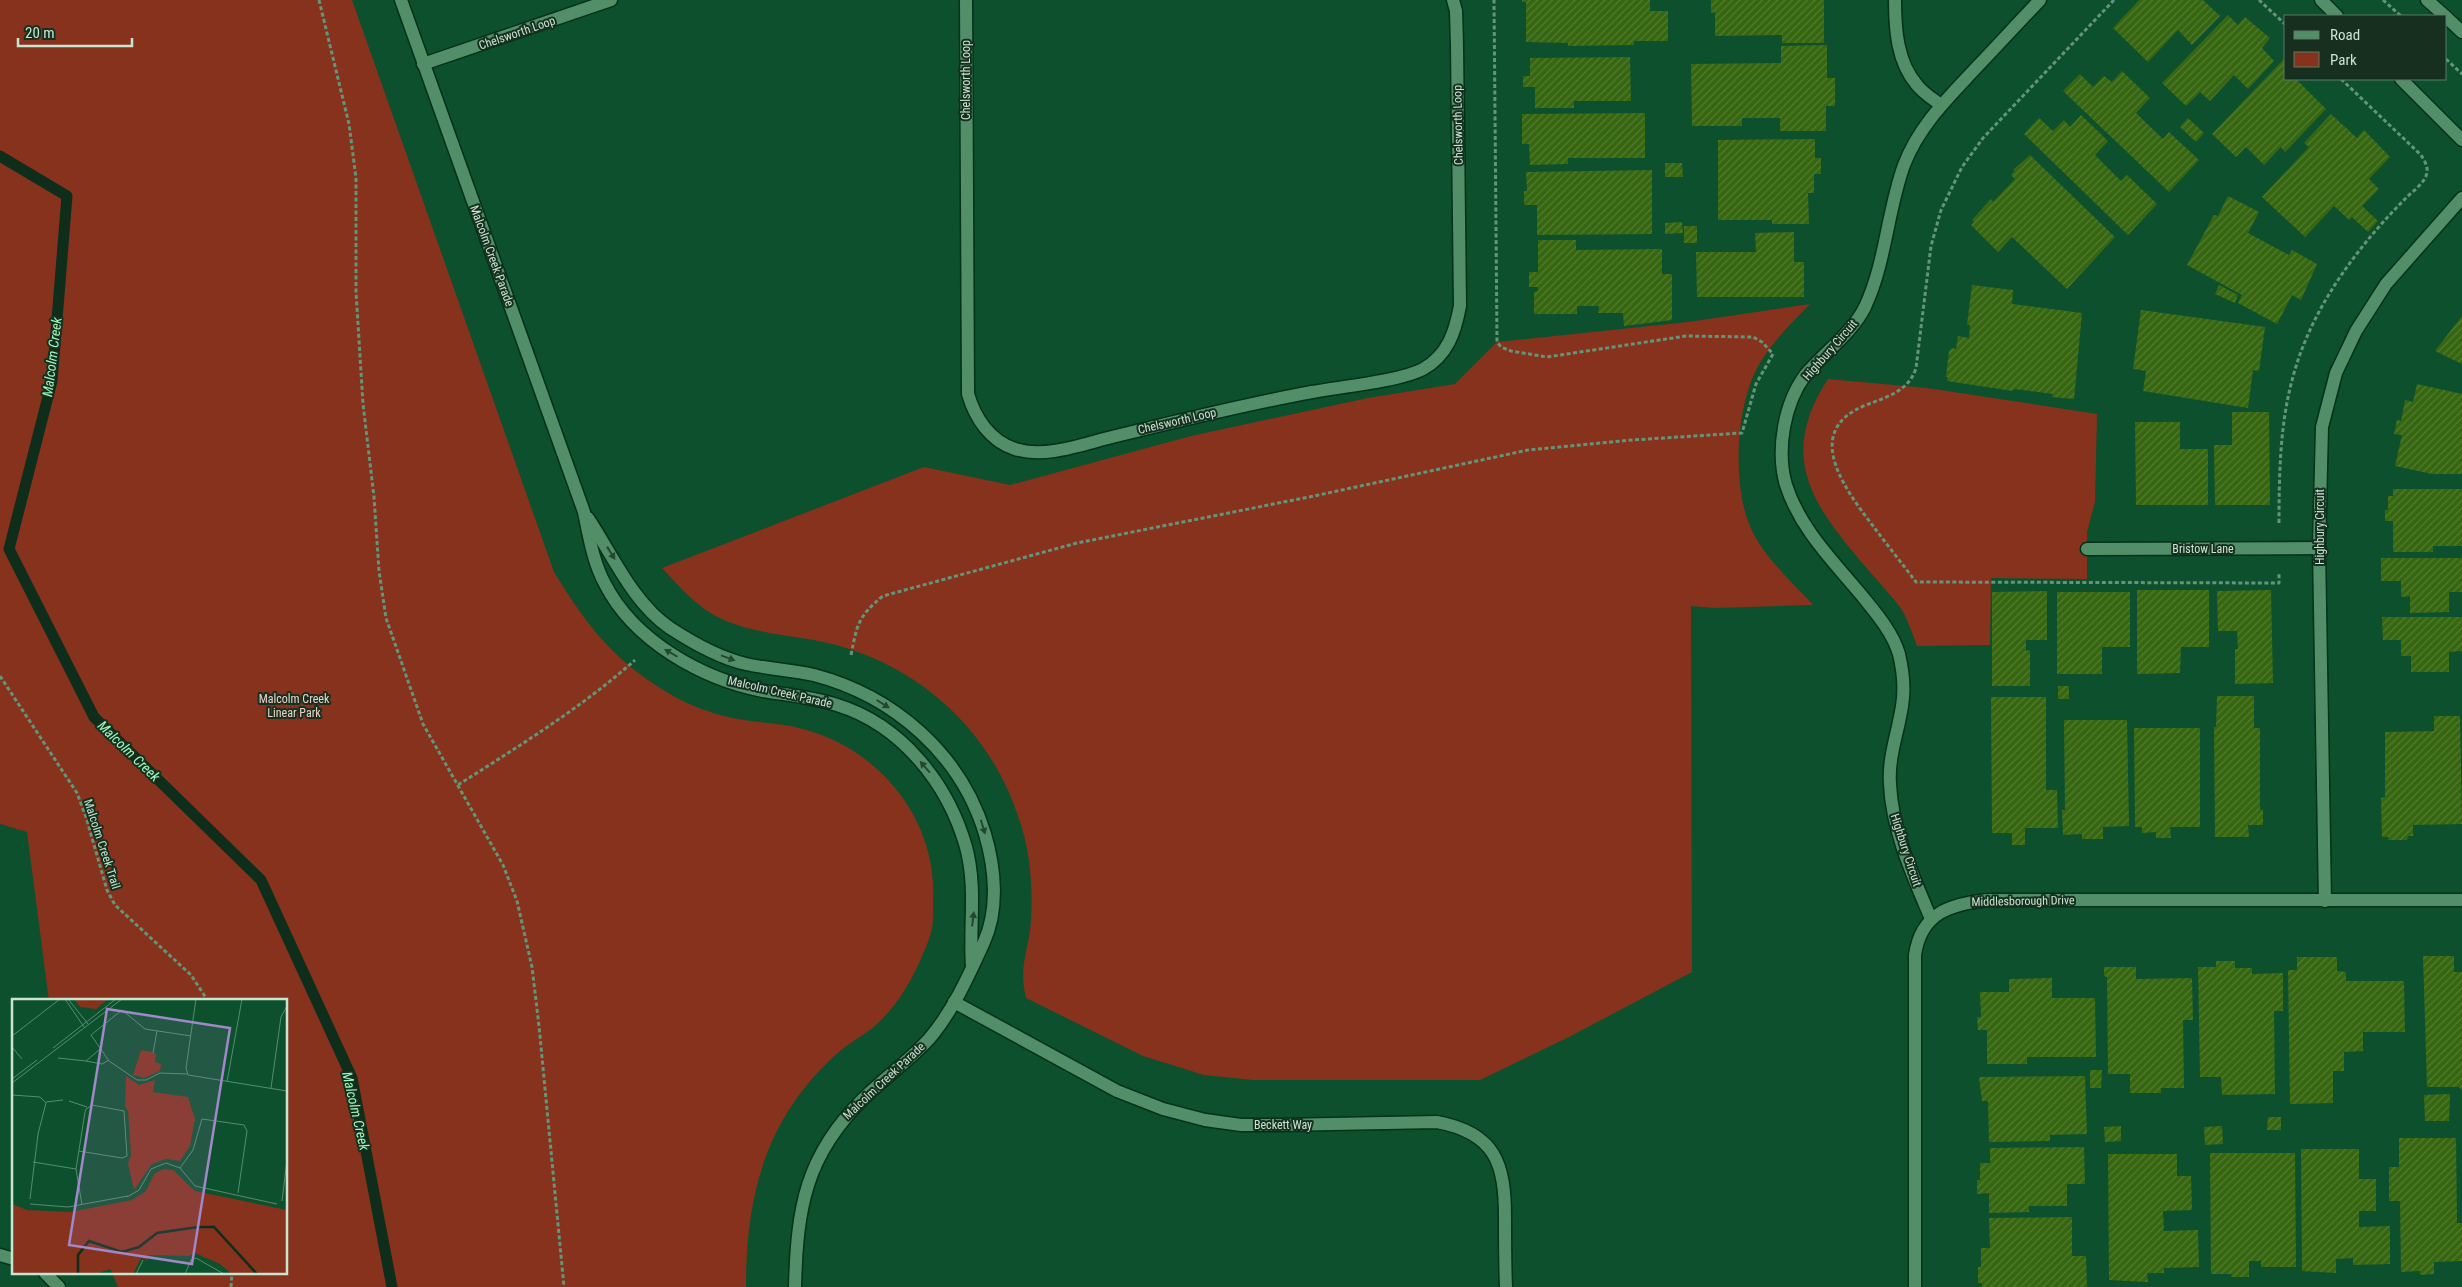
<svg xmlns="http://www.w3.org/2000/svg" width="2462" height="1287" viewBox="0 0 2462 1287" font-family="'Roboto Condensed',sans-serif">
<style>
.park{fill:#86321d}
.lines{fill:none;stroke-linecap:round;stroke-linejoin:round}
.stream{stroke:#0f2d1b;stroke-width:11}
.building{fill:url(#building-hatch)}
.minor-casing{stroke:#003219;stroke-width:15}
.tertiary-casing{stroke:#003219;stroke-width:15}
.path{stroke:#649579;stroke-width:3;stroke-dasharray:4 2.5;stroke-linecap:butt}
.minor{stroke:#528f68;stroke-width:12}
.tertiary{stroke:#528f68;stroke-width:12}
.oneway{fill:#254731}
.labels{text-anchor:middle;stroke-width:4;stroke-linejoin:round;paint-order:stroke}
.street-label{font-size:12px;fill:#c7e5d0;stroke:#162f1f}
.park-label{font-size:12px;fill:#edd3cc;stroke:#162f1f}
.water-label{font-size:14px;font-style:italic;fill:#9dfcbf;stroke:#162f1f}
.inset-river{fill:none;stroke:#0f2d1b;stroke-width:2.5}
.inset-road{fill:none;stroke:#578c6e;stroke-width:1}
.view{fill:#a188c8;fill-opacity:0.15;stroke:#a188c8;stroke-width:2.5}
.inset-edge{fill:none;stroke:#c7e5d0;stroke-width:2.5}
</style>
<defs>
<pattern id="building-hatch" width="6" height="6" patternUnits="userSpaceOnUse" patternTransform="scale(1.25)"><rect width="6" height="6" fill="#366610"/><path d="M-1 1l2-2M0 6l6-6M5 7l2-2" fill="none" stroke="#527c32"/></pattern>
</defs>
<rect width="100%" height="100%" fill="#0d502d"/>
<g class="park">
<path d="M0 0H352L554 572C586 624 612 659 665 691 682 702 704 711 724 716 750 723 777 722 803 729 880 749 938 821 933 901 933 912 934 925 930 936 928 943 924 951 921 959 911 981 898 1004 880 1021 869 1033 853 1040 840 1051 767 1115 746 1192 746 1287H118L112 1273H286V1001H49L27 832 0 824Z"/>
<path d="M1810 304C1794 321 1776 338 1763 358 1736 398 1732 477 1748 521 1759 553 1791 581 1813 605L1716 608 1691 606 1692 972 1569 1037 1480 1080H1253L1204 1075 1143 1056 1026 998C1018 965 1029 951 1031 920 1033 886 1030 848 1018 816 991 734 926 672 843 647 799 633 745 637 706 610 689 598 676 583 662 568L924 467 1010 485 1191 436 1368 398 1455 384 1497 342 1688 322Z"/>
<path d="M1828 379 1927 388 2097 414 2095 502 2087 532V579L1991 578 1990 645 1917 646C1912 633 1908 619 1900 607 1891 595 1880 584 1870 572 1816 509 1775 460 1828 379Z"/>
</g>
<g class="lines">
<polyline class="stream" points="0,156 67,196 52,381 9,549 94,717 261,880 352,1078 392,1287"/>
</g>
<g class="building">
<polygon points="1522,0 1650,0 1650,11 1668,11 1668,41 1634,41 1634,45 1568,46 1568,43 1526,42 1526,2 1522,2"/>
<polygon points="1711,0 1824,0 1824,43 1782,43 1782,35 1715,36 1715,12 1711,13"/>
<polygon points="2139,0 2203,0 2220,16 2192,45 2178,30 2148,62 2113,28"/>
<polygon points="2228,15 2238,25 2245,17 2270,38 2262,48 2274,61 2248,89 2234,75 2210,101 2200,92 2186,106 2162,83"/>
<polygon points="1827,45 1827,78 1835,78 1835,106 1826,106 1826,131 1780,131 1780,118 1742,118 1742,126 1692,126 1691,64 1781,63 1781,46"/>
<polygon points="1630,57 1631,101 1574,101 1574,108 1535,108 1535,87 1523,87 1523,76 1530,76 1530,58"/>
<polygon points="2284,59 2286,61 2286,79 2298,79 2297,80 2326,109 2285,152 2281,147 2264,165 2246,147 2236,157 2212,134"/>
<polygon points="2122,71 2150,98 2136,113 2163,139 2169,132 2199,160 2169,192 2063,91 2080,74 2093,87 2104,76 2112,82"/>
<polygon points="1645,113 1645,158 1568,158 1568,164 1530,165 1529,144 1522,144 1522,114"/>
<polygon points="2331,114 2357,138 2364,130 2390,157 2369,179 2379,189 2362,206 2378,221 2368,232 2352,217 2349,220 2334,206 2305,237 2262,197 2309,147 2304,143"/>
<polygon points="2081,115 2108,141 2095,155 2121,181 2127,175 2157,204 2128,235 2024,134 2039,118 2053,131 2064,120 2070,127"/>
<polygon points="2188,118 2204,133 2196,142 2180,127"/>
<polygon points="1815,139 1815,158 1821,158 1821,174 1814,174 1814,193 1808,193 1809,224 1772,224 1772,220 1718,220 1718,140"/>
<polygon points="2030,155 2115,237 2067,289 2012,237 1998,252 1971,225 1974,222 1972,220 1991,199 1993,202 2015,179 2011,175 2015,171 2013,170"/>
<polygon points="1665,163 1682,163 1683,177 1665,177"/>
<polygon points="1652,170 1652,234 1537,235 1537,205 1524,205 1524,191 1527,191 1526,172"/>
<polygon points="2228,196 2259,212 2248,233 2289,255 2292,250 2317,264 2301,300 2292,295 2277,324 2238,303 2242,295 2187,265 2214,215 2218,216"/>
<polygon points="1682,222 1683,233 1665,234 1665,223"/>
<rect x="1684" y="226" width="13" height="17"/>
<polygon points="1794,232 1794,262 1804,262 1804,297 1697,297 1696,252 1756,252 1755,233"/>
<polygon points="1538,240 1576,240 1576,250 1662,249 1662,274 1672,274 1672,320 1624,326 1623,313 1598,313 1599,306 1577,306 1577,314 1534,314 1534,292 1538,291 1538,287 1529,287 1529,272 1538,272"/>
<polygon points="1972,285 2013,290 2012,304 2082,313 2074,399 2052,397 2053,394 2014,389 2013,391 1947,381 1948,377 1946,377 1949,351 1952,348 1956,349 1958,336 1969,338 1970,325 1967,325"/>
<polygon points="2219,285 2238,295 2235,303 2215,294"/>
<polygon points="2141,310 2265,327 2259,371 2253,370 2248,408 2143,391 2146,371 2133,369"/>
<polygon points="2462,316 2462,364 2435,351"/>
<polygon points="2417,384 2462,394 2462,474 2432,474 2395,466 2402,435 2394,434 2397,420 2401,421 2405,400 2413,402"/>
<polygon points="2232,412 2269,412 2270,505 2215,505 2214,445 2232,445"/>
<polygon points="2135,422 2180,422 2180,449 2208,449 2208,505 2136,505"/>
<polygon points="2393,489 2462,489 2462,546 2433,546 2433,552 2393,552 2393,521 2385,521 2385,510 2388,510 2388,496 2393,496"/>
<polygon points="2381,558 2462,558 2462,592 2449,592 2449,612 2410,613 2410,596 2401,597 2401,581 2381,581"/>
<polygon points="2137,590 2209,590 2209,647 2181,647 2180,673 2137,674"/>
<polygon points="2271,590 2273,683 2235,684 2235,649 2238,649 2237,631 2218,631 2217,591"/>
<polygon points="2047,591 2047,640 2026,640 2026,651 2030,650 2030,686 1992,686 1992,592"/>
<polygon points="2057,592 2130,592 2130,647 2102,647 2102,674 2057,674"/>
<polygon points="2382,617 2462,617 2462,651 2449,652 2449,672 2411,672 2411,656 2401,656 2401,640 2383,640"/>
<rect x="2058" y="686" width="11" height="13"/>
<polygon points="2217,696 2254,696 2254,728 2260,728 2260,810 2263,809 2263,825 2248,825 2249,837 2215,837 2214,727 2216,727"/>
<polygon points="1991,697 2046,697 2046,790 2057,790 2058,828 2025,828 2025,845 2012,845 2012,833 1992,833"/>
<polygon points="2434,716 2460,716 2462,824 2413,825 2413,836 2408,836 2407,840 2388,840 2389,837 2382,837 2381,798 2385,797 2385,732 2434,731"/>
<polygon points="2064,720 2127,720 2129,826 2103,827 2103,839 2082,839 2082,834 2063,835 2062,810 2065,810"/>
<polygon points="2134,728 2200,728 2200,827 2170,827 2171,838 2156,838 2156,832 2142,833 2142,827 2135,827"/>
<polygon points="2423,956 2454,956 2454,972 2462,972 2462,1090 2459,1087 2427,1087"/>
<polygon points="2297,957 2337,957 2337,971 2346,972 2346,981 2404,981 2405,1032 2363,1032 2363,1051 2344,1052 2344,1071 2333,1071 2333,1103 2290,1104 2288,970 2297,970"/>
<polygon points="2216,961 2235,961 2235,968 2252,968 2252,974 2283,973 2283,1011 2274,1011 2275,1094 2222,1095 2221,1077 2200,1077 2198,967 2216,967"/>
<polygon points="2104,967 2136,967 2136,979 2192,978 2193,1020 2183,1020 2184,1088 2161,1088 2161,1093 2130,1093 2130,1074 2108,1074 2107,977 2104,976"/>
<polygon points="2052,978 2052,998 2095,998 2096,1057 2027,1057 2027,1064 1987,1064 1987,1030 1978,1030 1977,1017 1981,1017 1980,992 2009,992 2009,979"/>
<polygon points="2090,1070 2102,1070 2101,1088 2090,1088"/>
<polygon points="2085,1076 2087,1134 2050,1135 2050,1141 1989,1142 1988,1101 1982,1101 1979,1077"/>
<polygon points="2450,1094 2449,1121 2425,1121 2424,1095"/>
<polygon points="2268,1117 2281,1117 2281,1130 2267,1130"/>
<polygon points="2121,1126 2121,1141 2105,1142 2104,1127"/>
<polygon points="2222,1126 2223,1144 2205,1145 2204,1127"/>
<polygon points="2399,1138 2456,1138 2457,1223 2462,1223 2462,1261 2434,1262 2434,1274 2420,1275 2420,1271 2401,1272 2400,1201 2389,1201 2389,1167 2399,1167"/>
<polygon points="2084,1147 2085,1184 2067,1184 2067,1206 2029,1206 2029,1212 1989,1213 1989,1193 1977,1194 1977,1180 1980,1180 1980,1163 1990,1163 1990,1148"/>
<polygon points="2301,1149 2359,1149 2359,1179 2376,1179 2376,1211 2359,1211 2359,1227 2390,1226 2390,1264 2353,1265 2353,1258 2336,1259 2336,1273 2302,1271"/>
<polygon points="2210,1153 2295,1153 2296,1267 2261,1267 2261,1261 2249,1261 2249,1277 2231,1277 2232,1274 2211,1274"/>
<polygon points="2108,1154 2177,1154 2177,1176 2191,1176 2192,1210 2163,1211 2164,1231 2198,1230 2199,1267 2164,1268 2164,1273 2147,1273 2148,1282 2109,1280"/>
<polygon points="2072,1217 2072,1256 2086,1256 2087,1287 1982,1287 1982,1283 1978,1283 1978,1267 1981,1267 1981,1248 1990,1248 1989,1218"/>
</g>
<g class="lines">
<g class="minor-casing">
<g id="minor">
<path d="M401 0 584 512C589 536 593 562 605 584 634 641 702 679 763 691 788 695 813 697 837 705 902 725 948 784 966 847 977 888 969 926 972 967"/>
<path d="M966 0 968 394C975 418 990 441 1015 449 1047 459 1085 443 1116 436 1181 420 1246 404 1312 392 1339 387 1401 381 1423 369 1448 355 1455 332 1460 306L1457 46 1456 11 1453 0"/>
<path d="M1895 0C1895 29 1897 62 1917 85 1923 93 1933 99 1941 105"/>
<polyline points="2321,0 2337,16"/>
<polyline points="423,64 611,0"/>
<polyline points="2401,79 2462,140"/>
<path d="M588 518C612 554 633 603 670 628 693 643 719 658 746 664 768 669 792 670 814 675 894 696 961 754 985 834 995 868 999 909 984 942 969 975 953 1011 929 1039 909 1061 884 1078 863 1099 805 1156 797 1209 795 1287"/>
<polyline points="2087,549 2319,548"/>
<polyline points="2325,901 2319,548 2322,427 2336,373 2356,331 2386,284 2462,198"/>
<path d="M1931 919C1913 876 1892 831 1890 784 1888 757 1898 733 1902 706 1905 689 1903 671 1899 654 1893 633 1876 613 1863 597 1834 562 1800 529 1786 485 1776 450 1784 403 1806 374 1825 352 1852 333 1865 307 1886 262 1887 212 1904 165 1919 126 1947 99 1975 69 1997 46 2018 23 2040 0"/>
<path d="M954 1002 1117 1091 1163 1109 1205 1120 1241 1125H1280L1437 1122C1496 1133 1505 1164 1505 1218 1505 1241 1505 1264 1506 1287"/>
<polyline points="0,1255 14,1259"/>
<polyline points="45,1273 59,1287"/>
<path d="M1915 1287V955C1921 913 1950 904 1988 900H2462"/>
</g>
</g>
<g class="tertiary-casing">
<g id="tertiary">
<polyline points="2427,0 2445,16"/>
<polyline points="2446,17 2462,32"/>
</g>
</g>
<g class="path">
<polyline points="319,0 349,124 356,178 356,292 363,404 374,497 379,571 386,618 423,724 503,865 517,901 532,967 539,1026 564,1287"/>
<path d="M2114 0 1983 138 1962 167 1941 210 1931 246 1916 368C1909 391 1887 397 1866 405 1798 432 1849 494 1876 530 1889 547 1903 565 1916 582L2279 583V574"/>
<polyline points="2259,0 2286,25"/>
<polyline points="2383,0 2401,16"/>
<polyline points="2446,59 2462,74"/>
<path d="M2279 523C2279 427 2284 362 2338 280 2358 250 2381 223 2406 198 2413 191 2426 182 2427 172 2428 166 2424 160 2421 155L2341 79"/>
<path d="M851 655C857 625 858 616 883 596L1077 543 1314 496 1528 450 1632 440 1742 433 1756 384 1773 354 1762 342 1753 337 1686 336 1547 357 1511 351 1501 347 1497 342 1494 0"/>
<polyline points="0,676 77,793 86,817 107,890 115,905 191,975 208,1001"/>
<path d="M458 785C519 746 581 708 635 660"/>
<polyline points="231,1287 232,1273"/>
</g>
<use href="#minor" class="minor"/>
<use href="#tertiary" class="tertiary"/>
</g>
<defs><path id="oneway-solid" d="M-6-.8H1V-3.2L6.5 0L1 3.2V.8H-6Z" transform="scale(1.25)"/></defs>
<g class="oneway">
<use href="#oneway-solid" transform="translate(611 553) rotate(58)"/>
<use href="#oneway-solid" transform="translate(671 653) rotate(-150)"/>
<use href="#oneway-solid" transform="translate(728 658) rotate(20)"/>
<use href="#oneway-solid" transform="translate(883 704) rotate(32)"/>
<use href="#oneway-solid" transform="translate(925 767) rotate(-131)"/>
<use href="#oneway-solid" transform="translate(983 827) rotate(73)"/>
<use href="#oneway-solid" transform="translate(973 919) rotate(-83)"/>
</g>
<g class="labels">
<g class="street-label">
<text transform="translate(517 33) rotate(-19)" y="4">Chelsworth Loop</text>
<text transform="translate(966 80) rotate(-90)" y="4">Chelsworth Loop</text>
<text transform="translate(1458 125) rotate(-91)" y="4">Chelsworth Loop</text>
<text transform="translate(492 256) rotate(70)" y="4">Malcolm Creek Parade</text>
<text transform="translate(1830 350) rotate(-49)" y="4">Highbury Circuit</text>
<text transform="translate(1177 421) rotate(-13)" y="4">Chelsworth Loop</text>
<text transform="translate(2320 527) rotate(-90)" y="4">Highbury Circuit</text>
<text x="2203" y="553">Bristow Lane</text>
<text transform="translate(780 692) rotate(13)" y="4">Malcolm Creek Parade</text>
<text transform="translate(102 844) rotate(72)" y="4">Malcolm Creek Trail</text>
<text transform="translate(1906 850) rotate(72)" y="4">Highbury Circuit</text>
<text transform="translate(2023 901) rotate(-1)" y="4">Middlesborough Drive</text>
<text transform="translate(884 1081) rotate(-43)" y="4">Malcolm Creek Parade</text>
<text x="1283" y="1129">Beckett Way</text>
</g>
<g class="park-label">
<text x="294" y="703">Malcolm Creek<tspan x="294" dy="14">Linear Park</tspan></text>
</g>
<g class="water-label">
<text transform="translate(52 357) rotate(-83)" y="5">Malcolm Creek</text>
<text transform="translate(129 751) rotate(44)" y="5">Malcolm Creek</text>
<text transform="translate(356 1111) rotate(77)" y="5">Malcolm Creek</text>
</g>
</g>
<g transform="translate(12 999)">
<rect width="275" height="275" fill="#0d502d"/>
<path d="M62 0H96L84 10 68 8Z" fill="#86321d"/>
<path d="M129 51 144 54 143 63 149 65 148 72 133 79 121 76ZM114 77 127 86 143 81 141 93 176 98 183 120 178 147 168 162 154 160 140 165 122 191 116 164 119 156 116 112 113 107ZM151 170 161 171 183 192 275 211V275H220L208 265 183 254 177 257 137 256 135 261 129 259 121 275H101L98 270 84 275H0V205L15 211 58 213 120 201 134 192 142 175Z" fill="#86321d"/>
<path class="inset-river" d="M66 275V256L77 242 110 253 127 248 145 234 186 228H202L245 275"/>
<path class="inset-road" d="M53 0 72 28M56 0 76 25M184 0 174 69 176 76 275 92M0 37 48 0M0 48 10 60M41 49 104 0M141 54 145 32M46 59 74 62 88 50M74 62 90 65 97 61M175 75 148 74 134 81H125L97 62 79 36 110 11 133 30 179 37M0 80 25 61M215 83 230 0M0 84 110 0M259 89 269 18 275 7M0 96 28 98 34 104 26 135 18 200M57 102 75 108M34 103 51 101M67 152 110 159 115 157 112 112 80 106 74 110 73 113 64 170 70 206M21 163 64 170M168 169 181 151 190 120 232 126 235 132 226 194M115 198 127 191 139 170 154 164 168 169 183 187 265 205M270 202 275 161M18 205 56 208 116 197M124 275 131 261M173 275 179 261 184 259 212 275"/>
<path class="view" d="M95 10 218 29 180 265 57 246Z"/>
<rect width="275" height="275" class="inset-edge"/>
</g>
<rect x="2284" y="15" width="162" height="65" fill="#162f1f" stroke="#5d7866"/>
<rect x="2294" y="31" width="25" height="8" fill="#528f68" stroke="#5d7866"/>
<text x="2330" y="40" font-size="15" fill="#c7e5d0">Road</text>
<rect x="2294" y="52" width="25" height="15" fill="#86321d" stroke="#5d7866"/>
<text x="2330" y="65" font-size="15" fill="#c7e5d0">Park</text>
<path d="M18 38v8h114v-8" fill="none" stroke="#c7e5d0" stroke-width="2.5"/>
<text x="25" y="38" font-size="15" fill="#c7e5d0" stroke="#162f1f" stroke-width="4" paint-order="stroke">20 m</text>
</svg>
